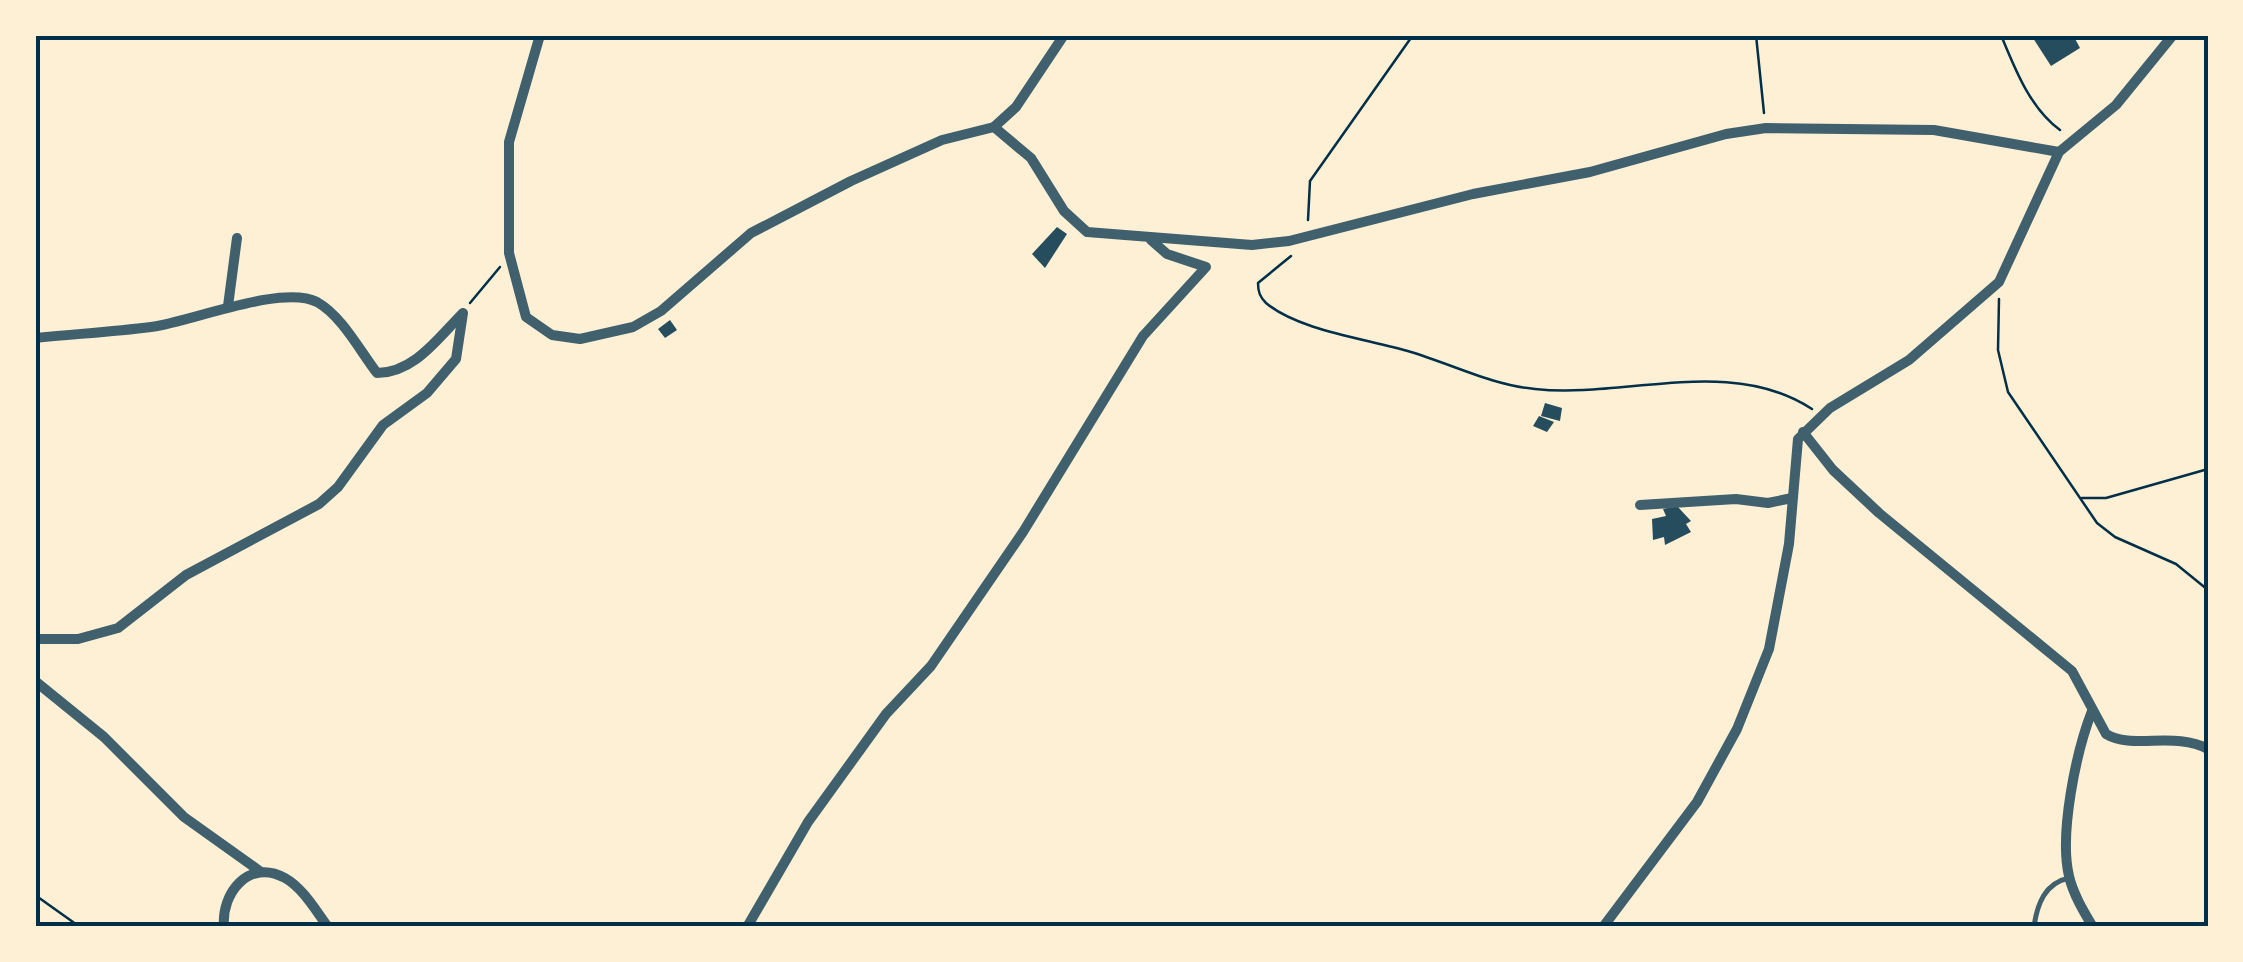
<svg xmlns="http://www.w3.org/2000/svg" width="2243" height="962" viewBox="0 0 2243 962" font-family="'Fira Sans Condensed',sans-serif">
<style>
.building{fill:#264d5e}
.lines{fill:none;stroke-linecap:round;stroke-linejoin:round}
.path{stroke:#003049;stroke-width:2.5}
.service{stroke:#3f606c;stroke-width:5}
.minor{stroke:#3f606c;stroke-width:10}
.neatline{fill:none;stroke:#003049;stroke-width:4}
</style>
<rect width="100%" height="100%" fill="#fdf0d5"/>
<g class="building">
<polygon points="2031,35 2073,35 2080,48 2051,66"/>
<polygon points="1057,227 1067,234 1045,268 1032,254"/>
<polygon points="670,320 677,330 665,338 658,329"/>
<polygon points="1545,403 1562,408 1560,421 1541,416"/>
<polygon points="1539,416 1554,422 1547,432 1533,426"/>
<polygon points="1677,506 1691,521 1686,524 1691,532 1665,545 1664,537 1653,540 1652,519 1666,516 1663,509"/>
</g>
<g class="lines">
<g class="path">
<polyline points="1756,35 1764,113"/>
<path d="M2001 35C2015 69 2030 108 2060 130"/>
<polyline points="1308,220 1310,181 1413,35"/>
<path d="M1291 256 1258 283C1258 292 1260 297 1266 303 1299 331 1369 339 1411 352 1451 364 1492 385 1535 389 1624 399 1730 355 1812 409"/>
<polyline points="1999,299 1998,350 2008,392 2097,523 2115,537 2176,564 2208,590"/>
<polyline points="470,303 500,267"/>
<polyline points="2082,498 2106,498 2208,469"/>
<polyline points="35,895 80,927"/>
</g>
<path class="service" d="M2034 927C2037 904 2045 883 2069 878"/>
<g class="minor">
<polyline points="540,35 509,142 509,253 526,317 552,335 580,339 633,327 661,311 751,233 851,181 942,140 994,127 1016,107 1064,35"/>
<polyline points="994,127 1031,158 1064,211 1087,232 1252,245 1289,241 1473,194 1590,172 1726,134 1766,128 1934,130 2059,152"/>
<polyline points="228,306 237,238"/>
<path d="M35 338C74 334 112 332 151 327 190 322 282 284 317 302 342 316 360 351 377 373 414 373 438 338 462 314"/>
<path d="M1803 432 1833 470 1879 513 2072 671 2106 734C2132 750 2175 731 2208 749"/>
<polyline points="1640,505 1736,499 1768,503 1792,498"/>
<polyline points="35,639 78,639 118,628 186,575 319,504 338,487 383,425 427,393 456,359 463,313"/>
<polyline points="35,681 104,737 184,817 261,872"/>
<path d="M2092 711C2076 752 2059 834 2069 876 2073 894 2084 912 2093 927"/>
<path d="M224 927C221 893 249 858 285 878 303 888 316 911 328 927"/>
<polyline points="747,927 808,822 886,714 931,666 1023,532 1143,336 1206,267 1167,254 1151,240"/>
<polyline points="1603,927 1697,802 1737,729 1769,649 1789,544 1798,439 1830,408 1909,360 1999,282 2059,152 2116,105 2173,35"/>
</g>
</g>
<rect width="2243" height="962" fill="none" stroke="#fdf0d5" stroke-width="75"/>
<rect x="38" y="38" width="2168" height="886" class="neatline"/>
</svg>
